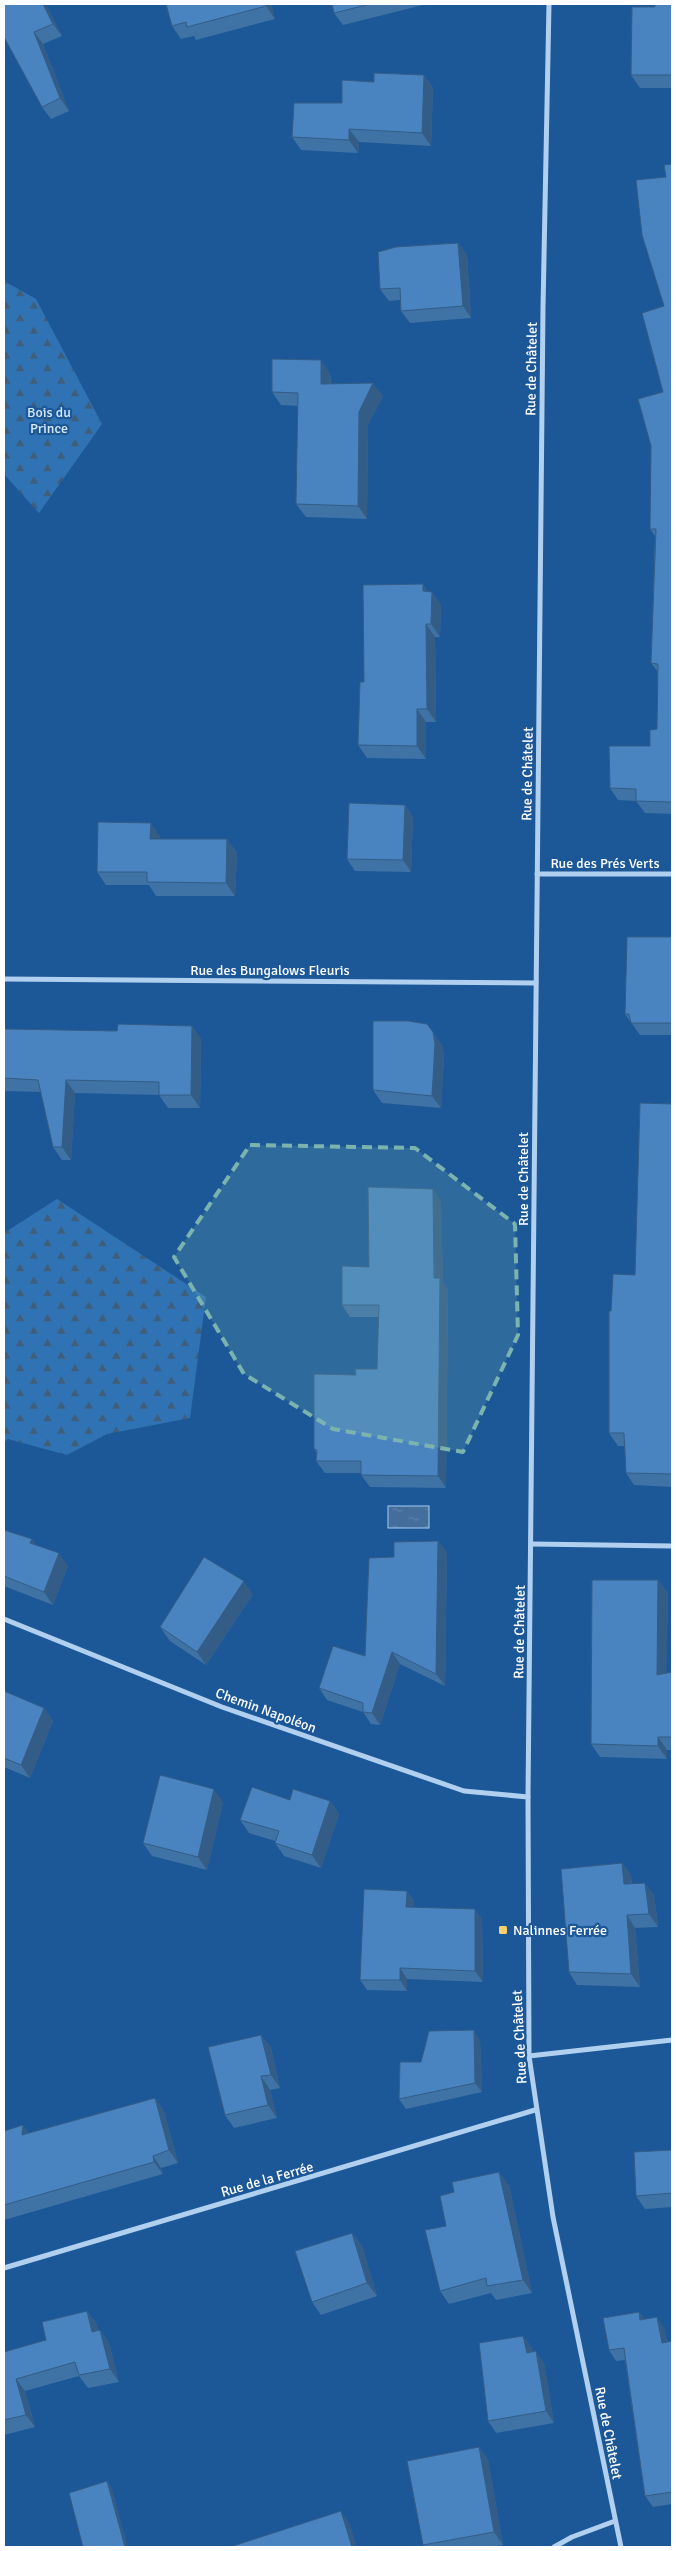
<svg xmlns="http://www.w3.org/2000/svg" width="676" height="2551" viewBox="0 0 676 2551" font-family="Signika,sans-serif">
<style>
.forest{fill:url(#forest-firs)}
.water{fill:url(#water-ripples);stroke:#a4ccf2}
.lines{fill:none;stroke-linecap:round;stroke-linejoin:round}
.minor{stroke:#b1d0f0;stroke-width:5}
.wall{fill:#3f72a5}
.shaded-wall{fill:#335c86}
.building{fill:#4984c0;stroke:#335c86}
.marked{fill:#7bb4af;fill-opacity:0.2;stroke:#7bb4af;stroke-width:4;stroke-dasharray:10 6;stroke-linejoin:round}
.poi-dot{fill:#ffcf70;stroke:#1c5898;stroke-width:2}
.labels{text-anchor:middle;stroke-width:4.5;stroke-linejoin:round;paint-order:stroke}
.street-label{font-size:14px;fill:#fff;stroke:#1c5898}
.park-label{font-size:14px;fill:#d7e9fb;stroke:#1c5898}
.poi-label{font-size:14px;fill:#fff;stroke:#1c5898;text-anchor:start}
</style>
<defs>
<pattern id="forest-firs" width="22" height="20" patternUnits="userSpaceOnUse" patternTransform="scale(1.25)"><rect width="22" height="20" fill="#3073b5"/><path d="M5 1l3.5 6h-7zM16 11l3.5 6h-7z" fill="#3f5e7b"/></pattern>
<pattern id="water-ripples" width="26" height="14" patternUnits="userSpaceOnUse" patternTransform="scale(1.25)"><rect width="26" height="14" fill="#436d9a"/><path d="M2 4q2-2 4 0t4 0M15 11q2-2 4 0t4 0" fill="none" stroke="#5f83a9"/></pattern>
</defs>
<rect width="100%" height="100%" fill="#1c5898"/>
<g class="forest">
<polygon points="4,281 36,299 102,424 39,513 4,474"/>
<polygon points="57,1199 206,1297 190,1418 107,1434 67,1455 8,1439 4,1442 4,1233"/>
</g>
<rect class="water" x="388" y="1506" width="41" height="22"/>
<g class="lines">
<g class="minor">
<polyline points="549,4 543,308 528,1797 529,2056 553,2217 621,2547"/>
<polyline points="537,874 672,874"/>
<polyline points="4,979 536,983"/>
<polyline points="532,1544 672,1546"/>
<polyline points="4,1619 222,1707 464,1791 528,1797"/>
<polyline points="529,2056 672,2040"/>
<polyline points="4,2268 535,2110"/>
<polyline points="554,2547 572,2537 615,2521"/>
</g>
</g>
<g class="wall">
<polygon points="166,4 271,4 275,19 196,40 194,36 181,39 172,26"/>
<polygon points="332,4 427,4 343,25 334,13"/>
<polygon points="672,4 672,88 640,88 631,75 655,7"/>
<polygon points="48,9 62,36 43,44 69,111 51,119 42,107 4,37"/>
<polygon points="424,75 433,88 431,146 359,142 358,153 301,150 292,137 342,103 374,82"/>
<polygon points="672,164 672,814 645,813 636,801 618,800 610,788 650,746 657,729 658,672 651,663 655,536 650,529 663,392 664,306 666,177"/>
<polygon points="458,243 467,255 471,318 410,323 401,311 400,300 389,301 380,289"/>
<polygon points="330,373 331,384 383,396 368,425 367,519 306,517 296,504 298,406 281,405 272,392"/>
<polygon points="423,584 428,592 432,592 441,605 440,637 435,637 436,722 426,722 426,759 367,758 358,745"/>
<polygon points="405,805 413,817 411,872 355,871 347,859"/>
<polygon points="160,836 160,839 227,839 237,853 235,896 156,896 149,885 106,885 97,872"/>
<polygon points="672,937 672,1035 640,1035 625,1014"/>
<polygon points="192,1026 201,1039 200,1108 168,1108 159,1095 75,1093 71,1160 62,1160 53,1147 41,1092 4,1091 4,1029 117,1031"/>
<polygon points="442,1044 444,1056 441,1108 382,1103 373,1090"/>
<polygon points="672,1104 672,1487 634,1485 626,1473 625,1446 618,1446 609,1433 611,1311 635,1275"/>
<polygon points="441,1201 443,1283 448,1290 446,1488 370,1487 361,1475 361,1473 325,1473 316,1461 317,1454 314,1449 356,1375 377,1369 379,1317 350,1317 342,1305 369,1267"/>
<polygon points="4,1530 32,1539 36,1545 68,1566 53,1605 4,1586"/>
<polygon points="438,1541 447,1553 445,1686 400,1664 380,1725 371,1724 363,1712 327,1700 319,1688 365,1656 394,1557"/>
<polygon points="658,1580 668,1593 666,1673 672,1672 672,1750 667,1750 667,1759 600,1757 591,1744"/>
<polygon points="253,1594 206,1665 170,1641 160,1627"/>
<polygon points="4,1691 44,1708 53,1721 30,1778 4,1767"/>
<polygon points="290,1800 330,1801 339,1814 321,1868 284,1856 275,1843 275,1841 249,1833 240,1820"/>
<polygon points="223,1802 207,1870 152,1856 143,1843"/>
<polygon points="622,1863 631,1875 632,1884 654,1895 658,1927 635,1928 640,1987 577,1985 569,1972"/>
<polygon points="407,1891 414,1901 414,1907 482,1919 483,1982 407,1979 407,1991 367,1990 360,1980"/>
<polygon points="261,2035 271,2048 280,2088 270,2090 277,2118 234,2128 225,2115"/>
<polygon points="480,2040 482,2092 406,2109 399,2099 421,2062"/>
<polygon points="155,2098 164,2111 178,2163 161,2168 163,2174 4,2220 4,2131 23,2125 28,2133"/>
<polygon points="672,2150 672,2207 645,2209 636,2196"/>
<polygon points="509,2185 532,2293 496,2300 491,2293 449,2304 440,2291 446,2226"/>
<polygon points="352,2233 362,2246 377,2296 321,2315 312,2302"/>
<polygon points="87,2311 96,2323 98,2331 100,2330 109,2343 119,2382 88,2388 79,2376 25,2391 35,2427 4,2435 4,2352 46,2340"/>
<polygon points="639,2312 644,2319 664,2328 667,2342 672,2341 672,2504 653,2507 645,2496 625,2360 616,2361 609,2350"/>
<polygon points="523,2336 532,2348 532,2352 544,2363 554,2423 496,2433 488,2421"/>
<polygon points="479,2447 488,2460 503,2545 492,2547 425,2547 423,2545"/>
</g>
<g class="shaded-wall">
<polygon points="43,4 46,4 62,36 53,24"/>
<polygon points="266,4 271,4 275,19 266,6"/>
<polygon points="34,32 43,44 69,111 60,98"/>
<polygon points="424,75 433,88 431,146 422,133"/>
<polygon points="349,129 359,142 358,153 349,140"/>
<polygon points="458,243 467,255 471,318 463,306"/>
<polygon points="321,360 330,373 331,397 321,384"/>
<polygon points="373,383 383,396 368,425 367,519 358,506 359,412"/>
<polygon points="423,584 432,597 432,592 441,605 440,637 431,624 423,591"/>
<polygon points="426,624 435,637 436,722 427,709"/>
<polygon points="417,709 426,722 426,759 417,746"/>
<polygon points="405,805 413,817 411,872 403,860"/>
<polygon points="151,823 160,836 159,852 150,839"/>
<polygon points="227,839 237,853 235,896 226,883"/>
<polygon points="192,1026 201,1039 200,1108 191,1095"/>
<polygon points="433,1032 442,1044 444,1056 441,1108 432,1096"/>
<polygon points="66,1080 75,1093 71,1160 62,1147"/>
<polygon points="433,1189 441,1201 443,1283 448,1290 446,1488 438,1476"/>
<polygon points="32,1539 41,1552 30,1543"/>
<polygon points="438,1541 447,1553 445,1686 436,1674"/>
<polygon points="59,1553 68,1566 53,1605 44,1592"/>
<polygon points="658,1580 668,1593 666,1688 657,1675"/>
<polygon points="244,1581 253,1594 206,1665 197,1652"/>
<polygon points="392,1652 400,1664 380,1725 372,1713"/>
<polygon points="44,1708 53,1721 30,1778 21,1765"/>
<polygon points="658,1737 667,1750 667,1759 658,1746"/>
<polygon points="214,1789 223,1802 207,1870 198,1857"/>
<polygon points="330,1801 339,1814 321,1868 312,1855"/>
<polygon points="622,1863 631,1875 633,1897 624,1884"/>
<polygon points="645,1883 654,1895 658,1927 649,1914"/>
<polygon points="407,1891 414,1901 414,1918 406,1907"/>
<polygon points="475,1909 482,1919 483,1982 475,1971"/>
<polygon points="627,1915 635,1928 640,1987 631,1974"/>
<polygon points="400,1968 407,1979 407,1991 400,1980"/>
<polygon points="474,2030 480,2040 482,2092 475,2083"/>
<polygon points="261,2035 271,2048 280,2088 271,2075"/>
<polygon points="261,2076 270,2090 277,2118 268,2105"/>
<polygon points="155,2098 164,2111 178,2163 169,2150"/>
<polygon points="23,2125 31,2138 22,2135"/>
<polygon points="153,2156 161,2168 163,2174 154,2162"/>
<polygon points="499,2172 509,2185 532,2293 523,2280"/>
<polygon points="352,2233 362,2246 377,2296 367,2283"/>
<polygon points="87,2311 96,2323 101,2345 92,2332"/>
<polygon points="639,2312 646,2323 640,2320"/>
<polygon points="657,2317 664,2328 669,2354 662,2343"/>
<polygon points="100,2330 109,2343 119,2382 110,2369"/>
<polygon points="523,2336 532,2348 535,2365 527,2353"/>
<polygon points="536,2351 544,2363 554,2423 546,2411"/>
<polygon points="16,2379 25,2391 35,2427 26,2415"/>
<polygon points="479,2447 488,2460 503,2545 494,2532"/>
<polygon points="107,2481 112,2488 128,2547 125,2547"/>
<polygon points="341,2511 350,2524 357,2547 352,2547"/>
</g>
<g class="building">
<polygon points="4,4 43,4 53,24 34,32 60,98 42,107 4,37"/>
<polygon points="166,4 266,4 266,6 187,27 186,22 172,26"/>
<polygon points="332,4 370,4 334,13"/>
<polygon points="655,4 672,4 672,75 631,75 632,7 655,7"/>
<polygon points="374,73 424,75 422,133 349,129 349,140 292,137 294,103 342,103 342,80 374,82"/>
<polygon points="672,164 672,802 636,801 636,789 610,788 609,746 650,746 650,730 657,729 658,664 651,663 656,529 650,529 651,446 638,399 663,392 642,313 664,306 642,235 636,180 666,177 664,165"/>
<polygon points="458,243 463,306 401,311 400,288 380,289 378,252 396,247"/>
<polygon points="272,359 321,360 321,384 373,383 359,412 358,506 296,504 298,393 272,392"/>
<polygon points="423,584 423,591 432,592 431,624 426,624 427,709 417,709 417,746 358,745 360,682 364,682 363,585"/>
<polygon points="349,803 405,805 403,860 347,859"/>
<polygon points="98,822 151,823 150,839 227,839 226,883 147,882 147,872 97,872"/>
<polygon points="627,937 672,937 672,1023 631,1023 629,1014 625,1014"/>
<polygon points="373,1021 408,1021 427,1024 433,1032 435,1044 432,1096 373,1090"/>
<polygon points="118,1024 192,1026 191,1095 159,1095 159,1082 66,1080 62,1147 53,1147 38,1080 4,1078 4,1029 117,1031"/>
<polygon points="640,1103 672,1104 672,1474 626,1473 624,1433 609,1433 609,1311 611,1311 613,1274 635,1275"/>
<polygon points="368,1187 433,1189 434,1278 440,1278 438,1476 361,1475 361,1461 316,1461 317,1450 314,1449 314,1374 356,1375 355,1369 377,1369 379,1305 342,1305 342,1266 369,1267"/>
<polygon points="4,1530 32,1539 30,1543 59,1553 44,1592 4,1576"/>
<polygon points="438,1541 436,1674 392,1652 372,1713 363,1712 363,1703 319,1688 333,1646 365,1656 369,1558 394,1557 394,1542"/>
<polygon points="204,1557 244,1581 197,1652 160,1627"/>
<polygon points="592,1580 658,1580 657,1675 672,1672 672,1737 658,1737 658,1746 591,1744"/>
<polygon points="4,1691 44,1708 21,1765 4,1758"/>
<polygon points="160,1775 214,1789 198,1857 143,1843"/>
<polygon points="252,1787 290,1800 293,1789 330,1801 312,1855 275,1843 279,1831 240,1820"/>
<polygon points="622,1863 624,1884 645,1883 649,1914 627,1915 631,1974 569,1972 561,1869"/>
<polygon points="364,1889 407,1891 406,1907 475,1909 475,1971 400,1968 400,1980 360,1980"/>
<polygon points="474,2030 475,2083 399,2099 400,2062 421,2062 429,2031"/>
<polygon points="261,2035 271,2075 261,2076 268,2105 225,2115 208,2047"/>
<polygon points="155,2098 169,2150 153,2156 154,2162 4,2205 4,2131 23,2125 22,2135"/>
<polygon points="672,2150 672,2193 636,2196 634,2152"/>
<polygon points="499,2172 523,2280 487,2286 486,2278 440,2291 425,2230 446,2226 440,2196 454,2192 452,2182"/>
<polygon points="352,2233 367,2283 312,2302 295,2251"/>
<polygon points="87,2311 92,2332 100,2330 110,2369 79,2375 75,2362 16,2379 26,2415 4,2420 4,2352 46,2340 42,2322"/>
<polygon points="639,2312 640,2320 657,2317 662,2343 672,2341 672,2492 645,2496 624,2348 609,2350 603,2318"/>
<polygon points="523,2336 527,2353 536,2351 546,2411 488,2421 479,2343"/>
<polygon points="479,2447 494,2532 423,2545 407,2461"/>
<polygon points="107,2481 125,2547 83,2547 69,2493"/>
<polygon points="341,2511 352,2547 230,2547"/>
</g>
<path class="marked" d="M250 1145 415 1148 515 1224 518 1335 463 1452 333 1429 244 1374 174 1257Z"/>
<rect class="poi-dot" x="498" y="1925" width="10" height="10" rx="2.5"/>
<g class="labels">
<g class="street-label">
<text transform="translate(531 369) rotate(-89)" y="5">Rue de Châtelet</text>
<text transform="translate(527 774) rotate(-89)" y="5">Rue de Châtelet</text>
<text x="605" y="868">Rue des Prés Verts</text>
<text x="270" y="975">Rue des Bungalows Fleuris</text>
<text transform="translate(523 1179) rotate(-90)" y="5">Rue de Châtelet</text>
<text transform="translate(519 1632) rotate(-89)" y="5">Rue de Châtelet</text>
<text transform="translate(266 1710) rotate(20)" y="5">Chemin Napoléon</text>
<text transform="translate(519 2037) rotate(-93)" y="5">Rue de Châtelet</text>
<text transform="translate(267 2179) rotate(-16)" y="5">Rue de la Ferrée</text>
<text transform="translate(609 2433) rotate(79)" y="5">Rue de Châtelet</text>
</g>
<g class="park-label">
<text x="49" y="417">Bois du<tspan x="49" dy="16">Prince</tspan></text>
</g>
<g class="poi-label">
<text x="513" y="1935">Nalinnes Ferrée</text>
</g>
</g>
<rect width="676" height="2551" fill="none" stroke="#ffffff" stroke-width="10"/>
</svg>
